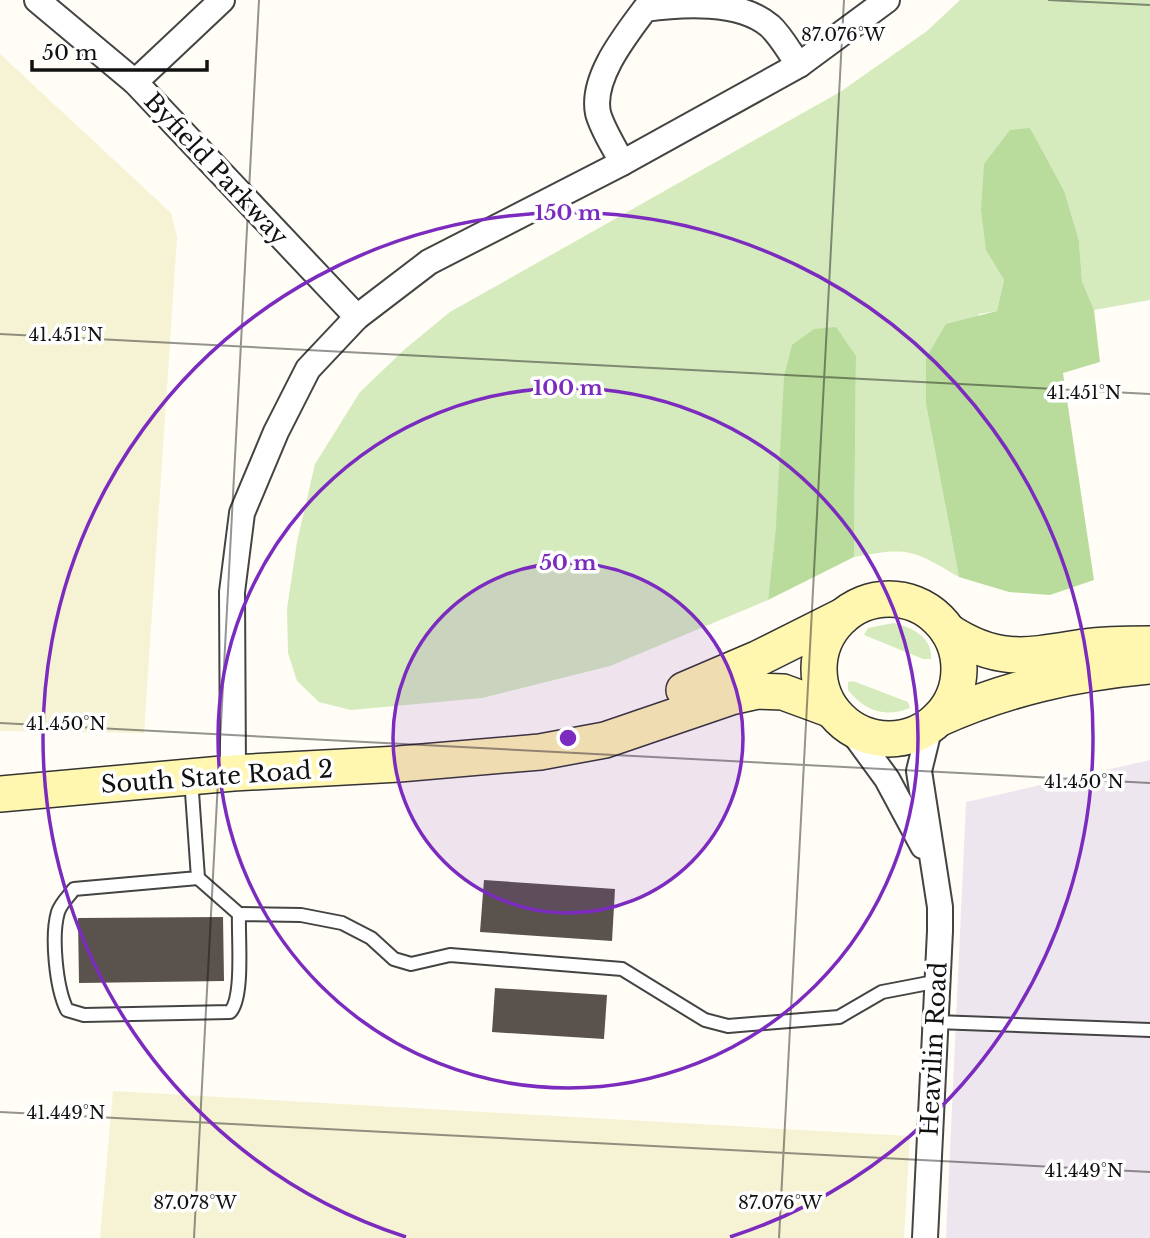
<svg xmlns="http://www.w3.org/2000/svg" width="1150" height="1238" viewBox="0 0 1150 1238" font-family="'Libre Baskerville',serif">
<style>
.industrial{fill:#eee6ef}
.farmland{fill:#f6f3d4}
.green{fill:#d5ebbd}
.forest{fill:#b9dc9c}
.building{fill:#5a524d}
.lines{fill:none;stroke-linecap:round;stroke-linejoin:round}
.service-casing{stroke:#444;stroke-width:16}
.minor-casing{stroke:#444;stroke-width:28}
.secondary-casing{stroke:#333;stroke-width:38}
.service{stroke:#fff;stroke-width:12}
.minor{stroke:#fff;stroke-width:24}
.secondary{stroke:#fff6b0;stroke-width:35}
.ticks{fill:none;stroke:#111;stroke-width:2;stroke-opacity:0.45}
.ring{fill:none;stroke:#7b2cbf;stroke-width:3.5}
.labels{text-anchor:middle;stroke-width:7;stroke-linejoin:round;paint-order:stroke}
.street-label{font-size:24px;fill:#111;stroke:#fff}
.ticks-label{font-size:18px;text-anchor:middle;fill:#111;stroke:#fff;stroke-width:7;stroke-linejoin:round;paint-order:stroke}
.centre{fill:#7b2cbf;stroke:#fff;stroke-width:3.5}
.ring-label{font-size:21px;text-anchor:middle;font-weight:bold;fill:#7b2cbf;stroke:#fff;stroke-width:7;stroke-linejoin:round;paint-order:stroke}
</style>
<rect width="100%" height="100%" fill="#fffdf5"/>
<polygon class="industrial" points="1150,760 1150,1238 946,1238 966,802"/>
<g class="farmland">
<polygon points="0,54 171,213 177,237 144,733 0,731"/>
<polygon points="113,1091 910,1136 904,1238 100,1238"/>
</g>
<g class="green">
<path d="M960 0H1150V300L1094 310 1082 281 1079 241 1030 128 986 249 1004 280 997 311 979 314 926 404 959 577C911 549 909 547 854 557L856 356 776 526 768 600 610 666 482 698 351 710 319 702 297 681 288 653 287 609 297 542 315 464 360 392 405 349 450 312 840 92 927 31Z"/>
<path d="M893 623C911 626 933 638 931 659H923L864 635 868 628Z"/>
<path d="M853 681 908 702 910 708C884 718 865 711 848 690V682Z"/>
</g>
<g class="forest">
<polygon points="1030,128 1064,191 1079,241 1082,281 1094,310 1100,362 1063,373 1094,580 1050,595 1009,592 959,577 926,404 926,358 946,324 997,311 1004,280 986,250 981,210 984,164 1010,130"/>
<polygon points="836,327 856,356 854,557 768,600 776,526 784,377 792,345 814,329"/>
</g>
<g class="building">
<polygon points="484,880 615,889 612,941 480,932"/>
<polygon points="223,917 224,981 79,983 78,918"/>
<polygon points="495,988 607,995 604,1039 492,1032"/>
</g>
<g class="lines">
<g class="service-casing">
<g id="service">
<path d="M191 778 198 878 74 889C69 896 61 903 58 912 51 936 56 988 67 1010L84 1015 230 1012C244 998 238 936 239 914L301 915 342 923 371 938 394 959 411 964 450 955 622 969 705 1020 728 1026 839 1017 882 992 939 981"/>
<polyline points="198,878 239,914"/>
<polyline points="936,1022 1150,1030"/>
</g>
</g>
<g class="minor-casing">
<g id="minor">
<polyline points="37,0 135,82 357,317"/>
<polyline points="135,82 222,0"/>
<path d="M622 163C615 148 602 129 598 113 591 78 625 36 645 9 681 4 740 0 770 26 781 36 790 53 799 65"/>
<polyline points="849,727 887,779 923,846"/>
<polyline points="233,773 232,592 242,513 276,432 308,369 357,317 429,262 622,163 799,65 887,0"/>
<polyline points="925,1238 940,931 940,907 919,771 930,726"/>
</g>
</g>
<g class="secondary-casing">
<g id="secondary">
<circle cx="889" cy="669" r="70"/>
<path d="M948 631C998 664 1028 656 1084 647 1106 644 1128 644 1150 644"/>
<polyline points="684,690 759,658 843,616"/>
<path d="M938 719C1007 688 1075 673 1150 666"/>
<polyline points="0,794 233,773 399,764 540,752 605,740 731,697 758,691 783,692 832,710"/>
</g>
</g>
<use href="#service" class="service"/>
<use href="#minor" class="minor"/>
<use href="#secondary" class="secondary"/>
</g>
<path class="ticks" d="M1048 0 1150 5M0 334 1150 394M0 723 1150 783M0 1112 1150 1172M194 1238 259 0M779 1238 844 0"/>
<circle cx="568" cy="738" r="175" fill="#7b2cbf" fill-opacity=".12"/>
<g class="ring">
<circle cx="568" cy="738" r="175"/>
<circle cx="568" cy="738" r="350"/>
<path d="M406 1237A525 525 0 1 1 730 1237"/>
</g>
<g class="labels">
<g class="street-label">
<text transform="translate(216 169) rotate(47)" y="8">Byfield Parkway</text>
<text transform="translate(217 777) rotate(-4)" y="8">South State Road 2</text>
<text transform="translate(934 1049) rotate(-87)" y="8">Heavilin Road</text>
</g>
</g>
<g class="ticks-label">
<text x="843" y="41">87.076°W</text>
<text x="66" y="341">41.451°N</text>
<text x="1084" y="399">41.451°N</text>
<text x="66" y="730">41.450°N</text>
<text x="1084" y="788">41.450°N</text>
<text x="66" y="1119">41.449°N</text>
<text x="1084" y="1177">41.449°N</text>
<text x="195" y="1209">87.078°W</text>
<text x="780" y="1209">87.076°W</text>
</g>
<circle cx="568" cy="738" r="10" class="centre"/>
<g class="ring-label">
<text x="568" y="220">150 m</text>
<text x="568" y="395">100 m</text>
<text x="568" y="570">50 m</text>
</g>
<path d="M32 60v10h175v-10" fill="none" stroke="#111111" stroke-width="3.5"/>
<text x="42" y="60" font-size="21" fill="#111111" stroke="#ffffff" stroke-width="5" paint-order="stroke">50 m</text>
</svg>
